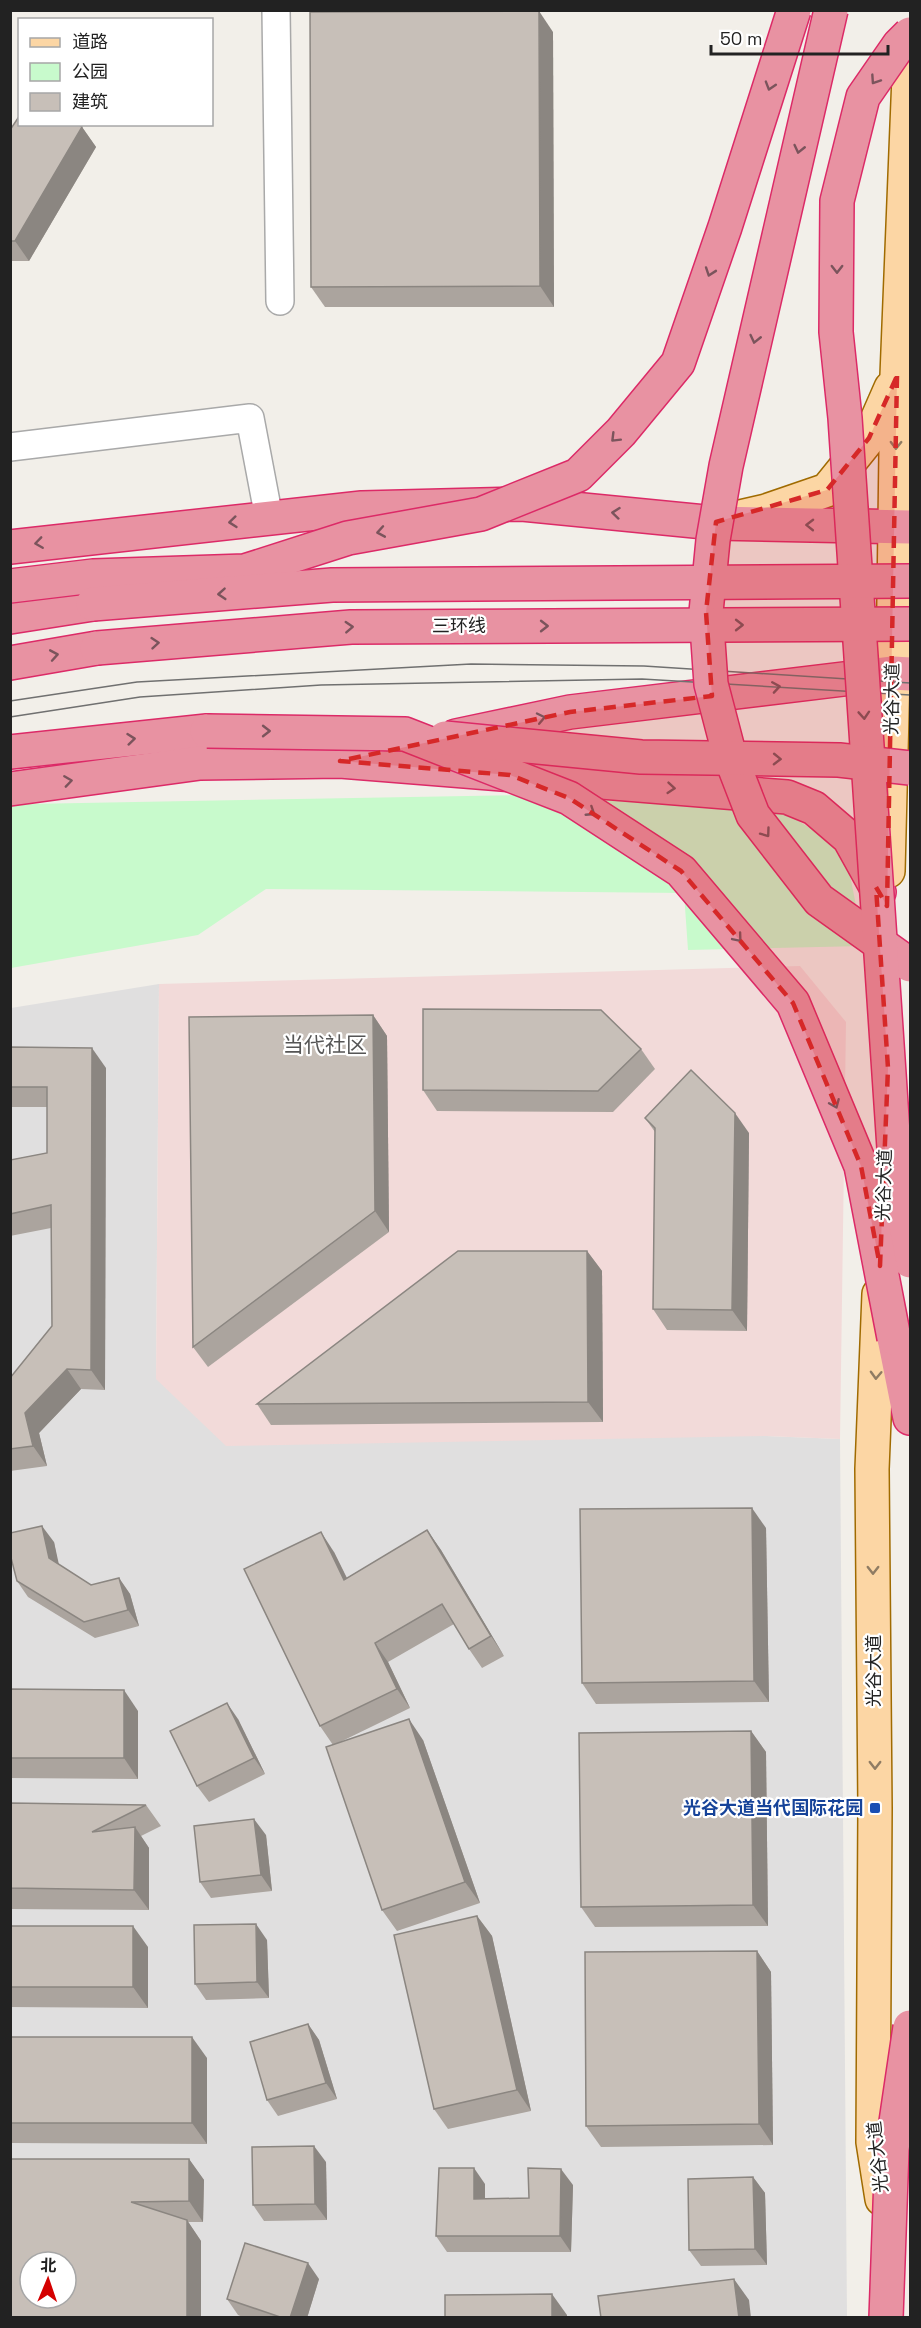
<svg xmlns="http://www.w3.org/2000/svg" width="921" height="2328" viewBox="0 0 921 2328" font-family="'Space Grotesk','Noto Sans SC',sans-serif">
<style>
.residential{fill:#e0dfdf;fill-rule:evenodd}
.commercial{fill:#f2dad9}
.park{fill:#c8facc}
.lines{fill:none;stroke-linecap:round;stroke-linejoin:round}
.street-casing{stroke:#a9a9a9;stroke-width:30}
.primary-casing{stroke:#a06b00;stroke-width:36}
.highway-casing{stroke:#dc2a67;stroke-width:36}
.street{stroke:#fff;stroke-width:27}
.primary{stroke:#fcd6a4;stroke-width:33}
.highway{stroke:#e892a2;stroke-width:33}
.tram{stroke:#707070;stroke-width:1.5}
.highway-bridge-casing{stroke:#dc2a67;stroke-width:36;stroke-linecap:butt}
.highway-bridge{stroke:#e892a2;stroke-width:33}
.wall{fill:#aba49e}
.shaded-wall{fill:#8b8681}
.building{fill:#c7bfb8;stroke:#8b8681;stroke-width:1.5;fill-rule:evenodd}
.oneway{stroke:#7b545c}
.oneway2{stroke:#8f7c63}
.marked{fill:#d62828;fill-opacity:0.2;stroke:#d62828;stroke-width:4.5;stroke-dasharray:12 8;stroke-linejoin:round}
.transit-dot{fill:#1a4fb4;stroke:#fff;stroke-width:2}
.labels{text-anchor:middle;stroke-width:4.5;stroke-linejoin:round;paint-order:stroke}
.street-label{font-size:18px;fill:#222;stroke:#fff}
.transit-label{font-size:18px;font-weight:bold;fill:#164399;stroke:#fff;text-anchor:end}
.quarter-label{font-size:21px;fill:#555;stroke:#fff}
</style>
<rect width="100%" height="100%" fill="#f2efe9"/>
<path class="residential" d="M159 984 156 1378 766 1436 840 1439 847 2317 11 2318V1008ZM30 2262H66V2298H30Z"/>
<polygon class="commercial" points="800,966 846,1022 840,1439 766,1436 226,1446 156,1379 159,984"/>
<polygon class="park" points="517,795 779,809 845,850 864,946 688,950 684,893 266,889 198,935 11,968 11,807 28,804"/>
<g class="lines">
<g class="street-casing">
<g id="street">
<polyline points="276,10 280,301"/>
<polyline points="10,447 250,418 269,518"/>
</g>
</g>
<g class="primary-casing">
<g id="primary">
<polyline points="731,519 766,511 827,490 869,438 891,388"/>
<polyline points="888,871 893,673 897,376 910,51"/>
<polyline points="879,1294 872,1469 875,1808 873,2142 882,2199"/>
</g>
</g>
<g class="highway-casing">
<g id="highway">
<polyline points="10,547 362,508 522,504 715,523 910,527"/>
<polyline points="10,617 93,604"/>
<polyline points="10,663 97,648"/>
<polyline points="456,736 570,712 893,673 910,674"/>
<polyline points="10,752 207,731"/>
<polyline points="10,789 200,763 340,761 787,797 814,808 849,838 879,892"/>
<polyline points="894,1338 910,1418"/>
</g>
</g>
<use href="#street" class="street"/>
<use href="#primary" class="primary"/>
<use href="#highway" class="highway"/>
<g class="tram">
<polyline points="10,701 137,682 471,664 644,666 910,683"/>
<polyline points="10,717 140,697 321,685 642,679 910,695"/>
</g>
<g class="highway-bridge-casing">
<g id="highway-bridge">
<polyline points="831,10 726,466 713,540 706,612 711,684 729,753 753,815 819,900 910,965"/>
<polyline points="910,34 899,45 863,97 837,201 836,332 845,418 896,1178 910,1261"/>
<polyline points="10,586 93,576 245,571 348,538 481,514 578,475 621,432 678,363 725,227 794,10"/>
<polyline points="93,604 332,585 910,581"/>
<polyline points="97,648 351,627 910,624"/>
<polyline points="207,731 405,734 569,798 681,871 793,1003 861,1166 894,1338"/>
<polyline points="445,738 641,757 839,760 910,768"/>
<polyline points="886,2318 892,2149 910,2027"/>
</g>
</g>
<use href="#highway-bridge" class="highway-bridge"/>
</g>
<g class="wall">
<polygon points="553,32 554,307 325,307 311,287"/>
<polygon points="82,127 96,147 29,261 10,261 10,130"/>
<polygon points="373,1015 387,1036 389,1232 208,1367 193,1347"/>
<polygon points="10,1047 106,1068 105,1390 81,1389 39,1433 47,1466 10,1471 10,1378 52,1326 51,1228 10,1236 10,1160 47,1153 47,1107 10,1107"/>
<polygon points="641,1049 655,1069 613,1112 437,1111 423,1090"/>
<polygon points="645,1118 749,1133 747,1331 667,1330 653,1309 655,1132"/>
<polygon points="587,1251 602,1271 603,1422 271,1425 257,1404"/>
<polygon points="766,1528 769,1702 596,1704 582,1683"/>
<polygon points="427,1530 441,1550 504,1656 482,1668 469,1649 454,1624 388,1662 410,1708 336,1744 423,1740 480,1903 397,1931 382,1910 333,1745 320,1726 334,1552 347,1578"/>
<polygon points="54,1542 58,1564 91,1585 119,1578 130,1594 139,1626 95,1638 28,1597 17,1581"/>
<polygon points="10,1689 138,1711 138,1779 10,1778"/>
<polygon points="238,1719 265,1774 209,1802 197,1786"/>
<polygon points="751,1731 766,1752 768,1926 595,1927 581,1907"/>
<polygon points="10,1803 146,1805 161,1826 141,1836 149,1848 149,1910 10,1909"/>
<polygon points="266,1835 272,1891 211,1898 200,1882"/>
<polygon points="477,1916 492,1936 531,2111 448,2129 434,2109"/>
<polygon points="10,1926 148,1947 148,2008 10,2007"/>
<polygon points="267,1940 269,1998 206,2000 195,1984"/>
<polygon points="757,1951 771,1972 773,2145 601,2147 586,2126"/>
<polygon points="308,2024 319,2040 337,2099 278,2116 267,2100"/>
<polygon points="10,2037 207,2058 207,2144 11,2143"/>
<polygon points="10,2159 189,2159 204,2180 203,2222 188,2222 201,2241"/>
<polygon points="326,2162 327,2220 264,2221 253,2205"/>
<polygon points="753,2177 765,2193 767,2265 701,2266 689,2250"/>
<polygon points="485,2184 485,2199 529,2198 573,2185 571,2252 447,2252 436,2236"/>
<polygon points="319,2279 307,2318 245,2318 238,2315 227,2299"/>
</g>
<g class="shaded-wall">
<polygon points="539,11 553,32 554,307 540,286"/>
<polygon points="82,127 96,147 29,261 15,241"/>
<polygon points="373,1015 387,1036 389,1232 375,1211"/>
<polygon points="92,1048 106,1068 105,1390 91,1370"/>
<polygon points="735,1113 749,1133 747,1331 732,1310"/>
<polygon points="587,1251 602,1271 603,1422 588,1402"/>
<polygon points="67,1369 81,1389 39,1433 47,1466 33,1446 25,1413"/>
<polygon points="752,1508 766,1528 769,1702 754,1681"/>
<polygon points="42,1526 54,1542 61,1574 49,1558"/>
<polygon points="427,1530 441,1550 504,1656 491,1636"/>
<polygon points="321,1532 334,1552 357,1599 344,1580"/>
<polygon points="119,1578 130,1594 139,1626 128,1610"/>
<polygon points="375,1643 388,1662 410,1708 397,1689"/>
<polygon points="124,1690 138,1711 138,1779 124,1758"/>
<polygon points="227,1703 238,1719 265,1774 254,1758"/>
<polygon points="409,1719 423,1740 480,1903 465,1882"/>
<polygon points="751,1731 766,1752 768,1926 753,1905"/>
<polygon points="254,1819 266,1835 272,1891 261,1875"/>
<polygon points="135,1827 149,1848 149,1910 134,1890"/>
<polygon points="477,1916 492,1936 531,2111 517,2090"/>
<polygon points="256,1924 267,1940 269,1998 257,1982"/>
<polygon points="133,1926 148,1947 148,2008 133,1987"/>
<polygon points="757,1951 771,1972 773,2145 759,2124"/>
<polygon points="308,2024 319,2040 337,2099 326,2083"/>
<polygon points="192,2037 207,2058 207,2144 192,2123"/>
<polygon points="314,2146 326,2162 327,2220 315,2204"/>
<polygon points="189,2159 204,2180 203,2222 189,2201"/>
<polygon points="474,2168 485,2184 485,2215 474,2199"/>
<polygon points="561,2169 573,2185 571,2252 560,2236"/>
<polygon points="753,2177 765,2193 767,2265 755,2249"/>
<polygon points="187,2220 201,2241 201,2318 187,2318"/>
<polygon points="308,2263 319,2279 307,2318 290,2318"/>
<polygon points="734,2279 749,2300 751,2318 739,2318"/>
<polygon points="552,2294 567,2315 567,2318 552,2318"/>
</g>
<g class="building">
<polygon points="539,11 540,286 311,287 310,12"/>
<polygon points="20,115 20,124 78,124 82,127 15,241 10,241 10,130"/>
<polygon points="423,1009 601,1010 641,1049 598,1091 423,1090"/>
<polygon points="373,1015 375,1211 193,1347 189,1017"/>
<polygon points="10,1047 92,1048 91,1370 67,1369 25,1413 33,1446 10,1449 10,1378 52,1326 51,1205 10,1214 10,1160 47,1153 47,1087 10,1087"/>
<polygon points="691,1070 735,1113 732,1310 653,1309 655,1128 645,1118"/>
<polygon points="458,1251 587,1251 588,1402 257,1404"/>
<polygon points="752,1508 754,1681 582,1683 580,1509"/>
<polygon points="42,1526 49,1558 91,1585 119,1578 128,1610 84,1622 17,1581 10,1554 10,1533"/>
<polygon points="427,1530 491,1636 469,1649 442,1604 375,1643 397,1689 320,1726 244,1569 321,1532 344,1580"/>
<polygon points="10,1689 124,1690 124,1758 10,1758"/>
<polygon points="227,1703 254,1758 197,1786 170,1731"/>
<polygon points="409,1719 465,1882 382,1910 326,1747"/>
<polygon points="751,1731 753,1905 581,1907 579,1733"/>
<polygon points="10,1803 146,1805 92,1832 135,1827 134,1890 10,1888"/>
<polygon points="254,1819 261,1875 200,1882 194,1826"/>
<polygon points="477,1916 517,2090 434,2109 394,1935"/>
<polygon points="256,1924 257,1982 195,1984 194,1925"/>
<rect x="10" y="1926" width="123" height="61"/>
<polygon points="757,1951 759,2124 586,2126 585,1952"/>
<polygon points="308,2024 326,2083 267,2100 250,2042"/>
<rect x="10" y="2037" width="182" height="86"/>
<polygon points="314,2146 315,2204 253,2205 252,2147"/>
<path d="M10 2159H189V2201L131 2202 187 2220V2318H10ZM30 2262H66V2298H30Z"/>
<polygon points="439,2168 474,2168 474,2199 529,2198 528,2168 561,2169 560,2236 436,2236"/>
<polygon points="753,2177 755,2249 689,2250 688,2179"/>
<polygon points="245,2243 308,2263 290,2318 283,2318 227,2299"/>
<polygon points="734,2279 739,2318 601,2318 598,2296"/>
<polygon points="552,2294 552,2318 445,2318 445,2295"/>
</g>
<defs><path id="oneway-chevron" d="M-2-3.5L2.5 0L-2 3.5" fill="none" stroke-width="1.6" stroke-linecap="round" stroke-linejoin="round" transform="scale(1.5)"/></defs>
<g class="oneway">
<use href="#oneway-chevron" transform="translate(875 80) rotate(124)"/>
<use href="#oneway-chevron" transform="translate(770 86) rotate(107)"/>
<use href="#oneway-chevron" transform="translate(799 149) rotate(103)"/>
<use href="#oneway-chevron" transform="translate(837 269) rotate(90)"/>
<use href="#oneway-chevron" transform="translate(710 272) rotate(109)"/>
<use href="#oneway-chevron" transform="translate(755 339) rotate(103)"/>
<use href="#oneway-chevron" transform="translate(615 438) rotate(135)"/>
<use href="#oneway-chevron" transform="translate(616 513) rotate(-174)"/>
<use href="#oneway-chevron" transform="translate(233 522) rotate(174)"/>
<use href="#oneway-chevron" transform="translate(810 525) rotate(-179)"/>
<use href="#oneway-chevron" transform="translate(381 532) rotate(170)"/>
<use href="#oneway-chevron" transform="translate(39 543) rotate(172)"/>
<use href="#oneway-chevron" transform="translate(222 594) rotate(176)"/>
<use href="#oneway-chevron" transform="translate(739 625)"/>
<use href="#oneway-chevron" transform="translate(544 626)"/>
<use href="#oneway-chevron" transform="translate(349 627) rotate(-3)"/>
<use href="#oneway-chevron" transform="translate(155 643) rotate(-5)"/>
<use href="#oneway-chevron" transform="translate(54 655) rotate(-10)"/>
<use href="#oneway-chevron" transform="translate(776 687) rotate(-9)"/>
<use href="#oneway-chevron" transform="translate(864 715) rotate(86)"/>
<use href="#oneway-chevron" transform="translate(541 718) rotate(-12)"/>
<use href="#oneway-chevron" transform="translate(266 731)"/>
<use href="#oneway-chevron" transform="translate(131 739) rotate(-6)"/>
<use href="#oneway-chevron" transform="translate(777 759) rotate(1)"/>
<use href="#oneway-chevron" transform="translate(68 781) rotate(-8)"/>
<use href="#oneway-chevron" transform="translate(671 788) rotate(5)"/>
<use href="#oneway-chevron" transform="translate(591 812) rotate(33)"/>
<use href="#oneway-chevron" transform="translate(766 833) rotate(54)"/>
<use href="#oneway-chevron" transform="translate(738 938) rotate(50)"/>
<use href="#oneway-chevron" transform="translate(835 1104) rotate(67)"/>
</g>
<g class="oneway2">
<use href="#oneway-chevron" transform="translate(896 445) rotate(91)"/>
<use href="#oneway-chevron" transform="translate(876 1375) rotate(92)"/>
<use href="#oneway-chevron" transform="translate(873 1570) rotate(90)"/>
<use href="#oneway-chevron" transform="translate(875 1765) rotate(90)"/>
</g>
<path class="marked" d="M897 376 887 906 876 887 888 1068 880 1266 861 1166 793 1003 681 871 569 798 510 775 340 761 570 712 712 696 706 612 716 522 827 490 869 438Z"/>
<rect class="transit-dot" x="869" y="1802" width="12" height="12" rx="3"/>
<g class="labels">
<g class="street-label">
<text x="459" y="632">三环线</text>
<text transform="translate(892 699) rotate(-89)" y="6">光谷大道</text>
<text transform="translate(884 1185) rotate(-88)" y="6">光谷大道</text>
<text transform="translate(874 1671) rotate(-90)" y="6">光谷大道</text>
<text transform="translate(878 2157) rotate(-96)" y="6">光谷大道</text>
</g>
<g class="transit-label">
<text x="863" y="1814">光谷大道当代国际花园</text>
</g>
<g class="quarter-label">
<text x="325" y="1052">当代社区</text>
</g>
</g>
<rect width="921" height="2328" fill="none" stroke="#222222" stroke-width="24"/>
<rect x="18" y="18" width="195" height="108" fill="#ffffff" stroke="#a7a7a7" stroke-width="1.5"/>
<rect x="30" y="38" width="30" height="9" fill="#fcd6a4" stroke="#a7a7a7" stroke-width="1.5"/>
<text x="72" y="48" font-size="18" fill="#222222">道路</text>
<rect x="30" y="63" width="30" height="18" fill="#c8facc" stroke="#a7a7a7" stroke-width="1.5"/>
<text x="72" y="78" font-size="18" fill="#222222">公园</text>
<rect x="30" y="93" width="30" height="18" fill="#c7bfb8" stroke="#a7a7a7" stroke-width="1.5"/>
<text x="72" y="108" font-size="18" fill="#222222">建筑</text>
<g transform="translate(48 2280) rotate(2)"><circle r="28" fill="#ffffff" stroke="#a7a7a7" stroke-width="1.5"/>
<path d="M0-4.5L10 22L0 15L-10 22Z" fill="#d40000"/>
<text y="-9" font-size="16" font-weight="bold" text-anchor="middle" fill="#222222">北</text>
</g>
<path d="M711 45v9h177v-9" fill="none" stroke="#222222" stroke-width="3"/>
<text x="720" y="45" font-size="18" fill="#222222" stroke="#ffffff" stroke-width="4.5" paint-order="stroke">50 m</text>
</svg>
